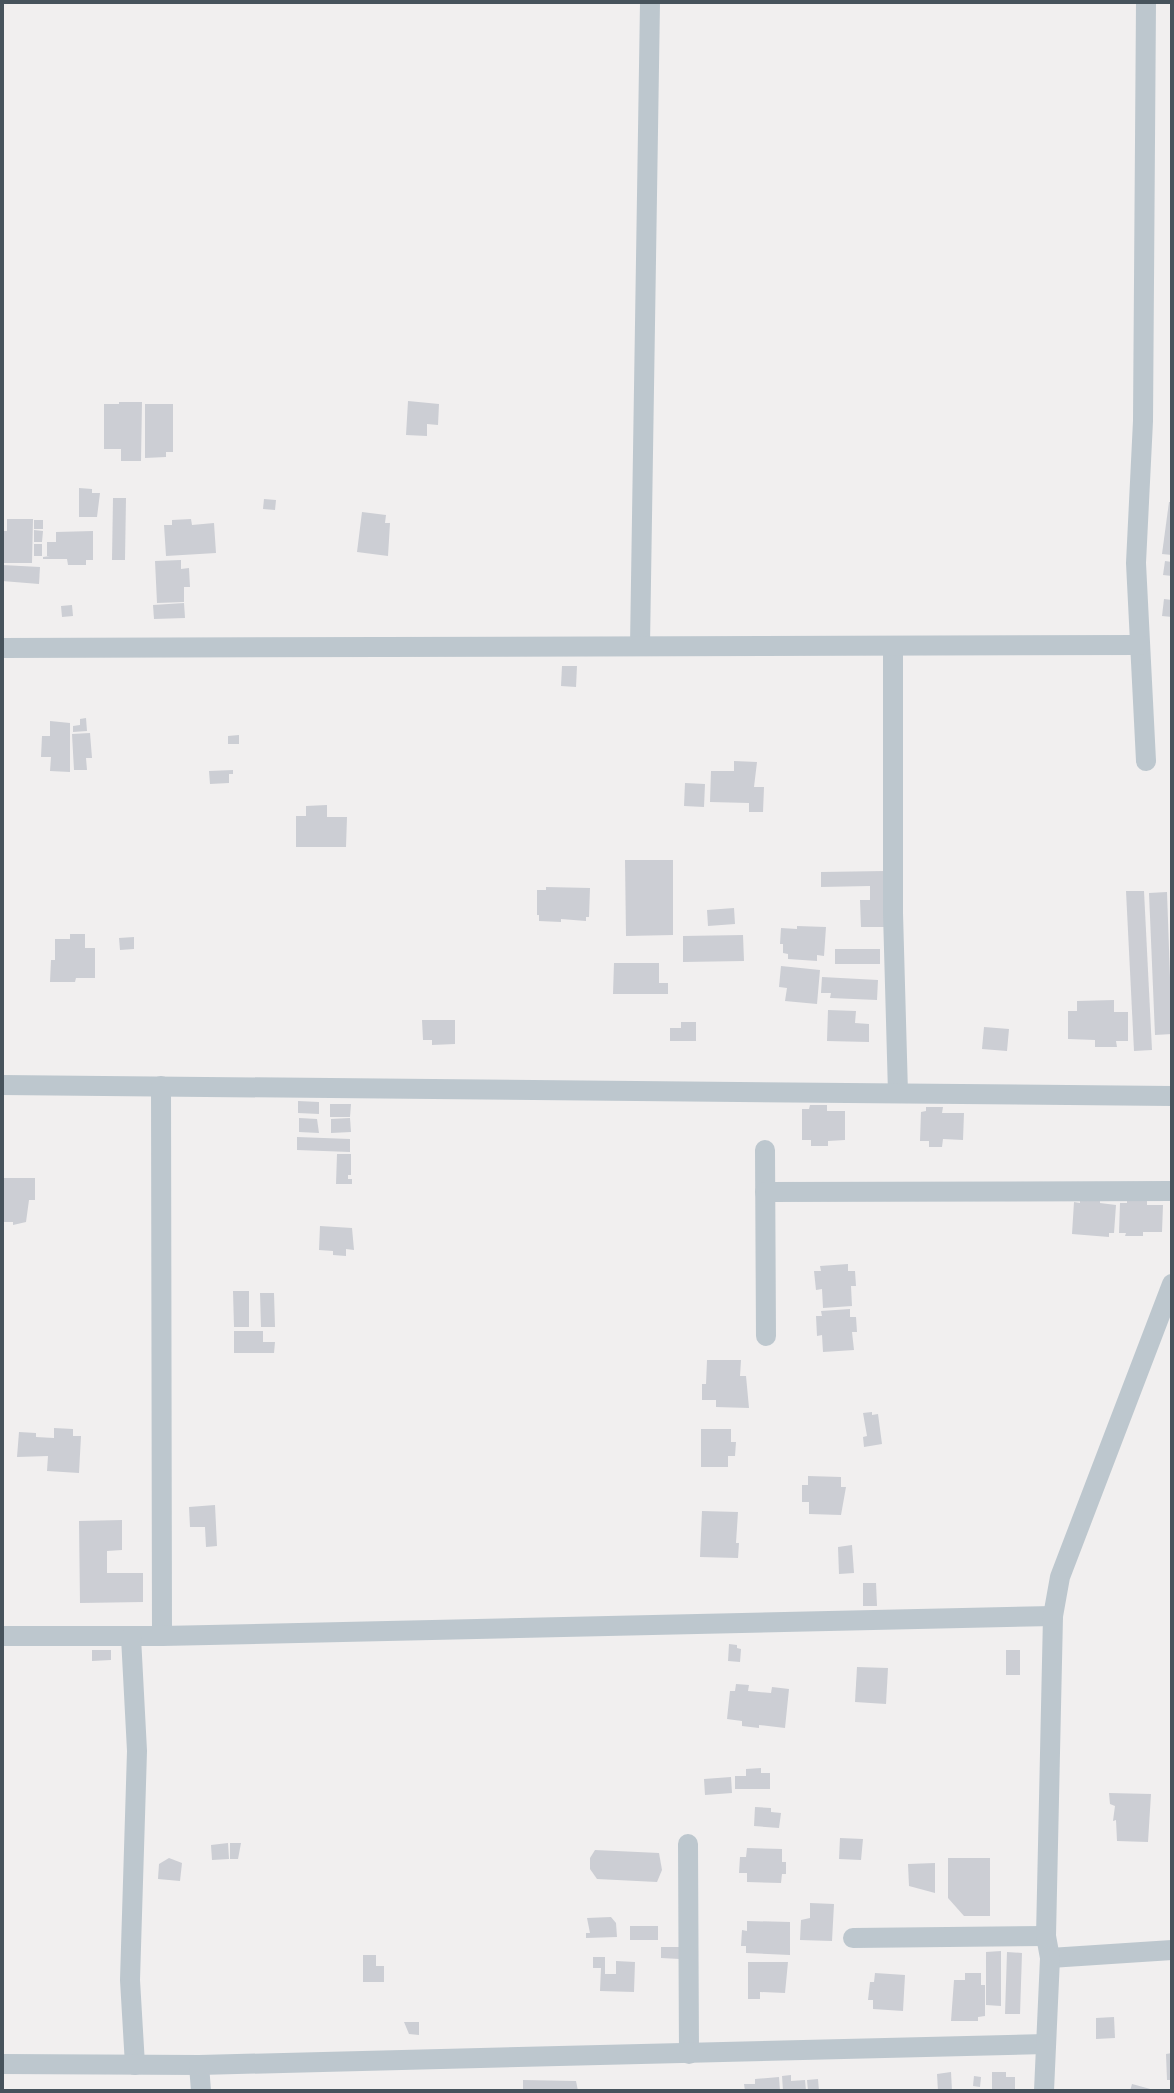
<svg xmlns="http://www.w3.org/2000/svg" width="1174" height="2093" viewBox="0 0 1174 2093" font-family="Ubuntu,sans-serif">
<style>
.building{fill:#ccced4}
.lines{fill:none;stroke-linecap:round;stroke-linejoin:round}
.minor{stroke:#bdc7ce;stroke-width:20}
</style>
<rect width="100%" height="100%" fill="#f1efef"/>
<g class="building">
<polygon points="408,401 439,404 438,425 427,424 427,436 406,435"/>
<polygon points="119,402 142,402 141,461 121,461 121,449 104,449 104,404 119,404"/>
<polygon points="145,404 173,404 173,452 166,452 166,457 145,458"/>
<polygon points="79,488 92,489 92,493 100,493 97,517 79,517"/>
<polygon points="113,498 126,498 125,560 112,560"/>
<polygon points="264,499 276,500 275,510 263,509"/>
<polygon points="1169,502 1172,502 1172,555 1162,554"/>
<polygon points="362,512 386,515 385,523 390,523 388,556 357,552"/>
<polygon points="7,519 33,519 32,563 2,563 2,531 7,531"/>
<polygon points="191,519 192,525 214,523 216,553 166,556 164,525 172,525 172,520"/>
<rect x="34" y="520" width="9" height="9"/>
<polygon points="34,530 43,531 42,542 34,542"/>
<polygon points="93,531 93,560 86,560 86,565 68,565 67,559 43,559 43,557 50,556 47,556 47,542 56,542 56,532"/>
<rect x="34" y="544" width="8" height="12"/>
<polygon points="181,560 181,569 189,568 190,587 184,587 184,602 157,603 155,561"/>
<polygon points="1165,561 1172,562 1172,576 1163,575"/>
<polygon points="2,565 40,567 39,584 2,581"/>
<polygon points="1164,599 1172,600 1172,617 1162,616"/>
<polygon points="184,603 185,618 154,619 153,605"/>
<polygon points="72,605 73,616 62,617 61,606"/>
<polygon points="562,666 577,666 576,687 561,686"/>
<polygon points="86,718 87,731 73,732 73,726 80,725 80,719"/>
<polygon points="50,721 70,723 70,772 50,771 51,757 41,757 42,736 50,736"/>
<polygon points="90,733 92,758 86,758 87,770 74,770 72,734"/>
<polygon points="239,735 239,744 228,744 228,736"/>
<polygon points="734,761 757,762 754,787 764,787 763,812 749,812 749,803 710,802 711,771 734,771"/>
<polygon points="233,770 233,774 229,774 229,783 210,784 209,771"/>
<polygon points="685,783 705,784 704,807 684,806"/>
<polygon points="327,805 327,817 347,817 346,847 296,847 296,816 306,816 306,806"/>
<polygon points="625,860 673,860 673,935 626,936"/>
<polygon points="885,871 887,927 861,927 860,900 870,900 870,886 821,887 821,872"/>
<polygon points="546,887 590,888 589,917 586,917 586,921 561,919 561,922 539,921 539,915 537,915 537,890 546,890"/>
<polygon points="1126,891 1144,891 1152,1050 1134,1051"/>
<polygon points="1167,892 1172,1034 1155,1035 1149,893"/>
<polygon points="734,908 735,924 708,926 707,910"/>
<polygon points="797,926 826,927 824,956 817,955 817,961 788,959 788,954 783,953 783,944 780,944 781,928 797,929"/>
<polygon points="70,934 85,934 85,948 95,948 95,978 76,978 75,982 50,982 51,960 55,960 55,939 73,939 70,939"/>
<polygon points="743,935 744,961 683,962 683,936"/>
<polygon points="134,937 134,949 120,950 119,938"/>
<rect x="835" y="949" width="45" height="15"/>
<polygon points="614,963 659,963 659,983 668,983 668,994 613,994"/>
<polygon points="781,966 820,970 817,1004 785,1001 787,988 779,987"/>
<polygon points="822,977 878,980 877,1000 830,998 831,993 821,993"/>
<polygon points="1114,1000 1114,1012 1128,1012 1128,1041 1116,1041 1117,1047 1095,1047 1095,1040 1068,1039 1068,1011 1077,1011 1077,1001"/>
<polygon points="828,1010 856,1011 855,1023 869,1024 869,1042 827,1041"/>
<polygon points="422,1020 455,1020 455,1044 432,1045 432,1040 423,1040"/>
<polygon points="681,1022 696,1022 696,1041 670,1041 670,1028 681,1028"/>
<polygon points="984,1027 1009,1029 1007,1051 982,1049"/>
<polygon points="298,1101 319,1102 319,1114 298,1113"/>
<polygon points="330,1104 351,1104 350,1117 330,1117"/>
<polygon points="810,1105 827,1105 827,1111 845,1111 845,1140 828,1141 828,1146 811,1146 811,1140 802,1140 802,1109 809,1109"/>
<polygon points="926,1107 943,1107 942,1113 964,1113 963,1140 943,1139 942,1147 929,1147 929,1141 920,1141 921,1112 926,1111"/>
<polygon points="299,1118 317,1119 319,1133 299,1132"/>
<polygon points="350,1118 351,1132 331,1133 331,1119"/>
<polygon points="297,1137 350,1139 350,1152 297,1150"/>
<polygon points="337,1154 351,1154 351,1175 348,1175 348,1179 352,1179 352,1184 336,1184"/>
<polygon points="2,1178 35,1178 35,1200 29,1200 26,1222 13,1225 13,1222 2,1222"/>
<polygon points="1080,1197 1100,1198 1100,1203 1116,1205 1114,1233 1109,1233 1109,1237 1072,1234 1074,1202 1080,1203"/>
<polygon points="1127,1198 1147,1199 1147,1205 1163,1205 1162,1232 1143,1232 1143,1236 1125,1236 1126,1233 1119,1233 1120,1203 1127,1203"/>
<polygon points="320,1226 352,1228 354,1250 346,1249 346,1256 333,1255 333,1251 319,1250"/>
<polygon points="848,1264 848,1271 855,1271 856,1286 851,1286 852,1306 823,1308 822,1289 816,1290 814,1271 821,1271 820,1266"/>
<polygon points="233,1291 249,1291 249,1327 234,1327"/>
<polygon points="260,1293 274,1293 275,1327 261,1327"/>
<polygon points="850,1309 850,1317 856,1317 857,1332 852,1332 854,1350 823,1352 822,1335 817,1336 816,1316 822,1316 821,1311"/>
<polygon points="234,1331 263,1331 263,1342 275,1342 274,1353 234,1353"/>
<polygon points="707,1360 741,1360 740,1376 746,1376 749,1408 716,1407 716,1400 702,1400 702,1384 706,1384"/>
<polygon points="872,1412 872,1415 878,1414 882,1444 864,1447 863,1437 867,1436 863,1413"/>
<polygon points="54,1428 73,1429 73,1436 81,1436 79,1473 47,1471 48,1456 17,1457 19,1432 36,1433 36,1437 54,1438"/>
<polygon points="701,1429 731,1429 731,1442 736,1442 735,1456 728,1456 728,1467 701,1467"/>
<polygon points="808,1476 841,1477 841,1487 846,1487 841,1515 809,1514 809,1502 802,1502 802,1485 808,1485"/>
<polygon points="215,1505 217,1546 206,1547 205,1527 190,1527 189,1507"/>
<polygon points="702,1511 738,1512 736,1543 739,1543 738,1558 700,1557"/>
<polygon points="122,1520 122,1550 107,1551 107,1573 143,1573 143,1602 80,1603 79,1521"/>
<polygon points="852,1545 854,1573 839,1574 838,1547"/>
<polygon points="863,1583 876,1583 877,1606 863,1606"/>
<polygon points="729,1644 737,1645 737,1648 741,1649 740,1662 728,1661"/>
<polygon points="92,1650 111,1650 111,1660 92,1661"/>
<rect x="1006" y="1650" width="14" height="25"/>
<polygon points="857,1667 888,1668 886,1704 855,1702"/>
<polygon points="736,1684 749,1685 748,1691 771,1693 772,1687 789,1689 785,1728 759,1725 759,1728 742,1726 742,1721 727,1719 730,1691 735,1691"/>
<polygon points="761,1768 761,1773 770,1773 770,1789 735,1789 735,1776 746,1776 746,1769"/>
<polygon points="731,1777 732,1793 705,1795 704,1779"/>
<polygon points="1109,1793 1151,1794 1148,1842 1117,1841 1116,1820 1113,1821 1115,1806 1110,1804"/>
<polygon points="755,1807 771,1808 771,1812 781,1813 779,1828 754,1826"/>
<polygon points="840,1838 863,1839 861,1860 839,1859"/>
<polygon points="228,1843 229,1859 212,1860 211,1845"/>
<polygon points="230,1843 241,1843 238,1859 230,1859"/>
<polygon points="747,1848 782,1849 782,1862 786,1862 786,1874 782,1874 781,1883 747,1882 747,1873 739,1873 740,1857 746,1857"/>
<polygon points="595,1850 659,1853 662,1870 657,1882 597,1879 590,1869 590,1858"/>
<polygon points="169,1858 182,1863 180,1881 158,1879 159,1864"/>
<polygon points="948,1858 990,1858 990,1916 964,1916 948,1898"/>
<polygon points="935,1863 935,1893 909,1886 908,1864"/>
<polygon points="810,1903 834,1904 832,1941 800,1940 801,1920 810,1918"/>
<polygon points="611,1917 616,1923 617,1937 586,1938 586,1933 590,1933 587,1918"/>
<polygon points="747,1921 790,1922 790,1955 746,1953 746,1946 741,1946 742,1930 747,1931"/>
<rect x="630" y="1926" width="28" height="14"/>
<polygon points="661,1947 680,1947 680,1959 661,1958"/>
<polygon points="1001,1951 1001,2006 986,2005 986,1952"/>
<polygon points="1007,1952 1022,1953 1020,2014 1005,2014"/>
<polygon points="363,1955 376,1955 376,1966 384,1966 384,1982 363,1982"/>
<polygon points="593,1957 605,1957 605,1974 616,1974 616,1961 635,1962 634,1992 600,1991 601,1968 593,1968"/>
<polygon points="748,1962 788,1962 785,1993 760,1992 760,1999 748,1999"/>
<polygon points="875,1973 905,1975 903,2011 873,2009 873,2000 868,2000 870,1982 874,1982"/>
<polygon points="965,1973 981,1973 981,1985 985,1985 985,2016 978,2017 978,2021 951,2021 954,1980 965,1980"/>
<polygon points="1114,2017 1115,2038 1096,2039 1096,2018"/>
<polygon points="404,2022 419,2022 419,2035 409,2034"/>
<polygon points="1172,2053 1172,2080 1167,2080 1166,2054"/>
<polygon points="951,2072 952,2091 938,2091 937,2074"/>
<polygon points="992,2072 1006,2072 1006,2077 1015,2077 1015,2091 992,2091"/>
<polygon points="791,2075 791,2081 805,2080 806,2091 783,2091 782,2076"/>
<polygon points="974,2076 981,2077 980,2087 973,2086"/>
<polygon points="779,2077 780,2091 745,2091 744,2084 755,2084 755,2079"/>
<polygon points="818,2079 819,2091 808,2091 807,2080"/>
<polygon points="523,2080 576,2081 578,2091 523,2091"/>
<polygon points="1132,2084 1154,2090 1154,2091 1130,2091"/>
</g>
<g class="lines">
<g class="minor">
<polyline points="1146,2 1143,421 1136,563 1146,761"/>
<polyline points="640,646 650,2"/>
<polyline points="893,646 893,913 898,1093"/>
<polyline points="2,648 1140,645"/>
<polyline points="2,1085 1172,1096"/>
<polyline points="161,1086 162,1636"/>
<polyline points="765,1150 766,1336"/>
<polyline points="765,1192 1172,1191"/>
<polyline points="2,1636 162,1636 1053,1616"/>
<polyline points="131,1637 137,1751 130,1980 135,2065"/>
<polyline points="688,1844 689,2054"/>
<polyline points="853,1938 1046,1936"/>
<polyline points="1050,1958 1172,1950"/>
<polyline points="2,2064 199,2065 1046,2044"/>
<polyline points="199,2065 201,2091"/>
<polyline points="1044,2091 1050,1958 1046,1936 1053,1616 1060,1577 1172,1284"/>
</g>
</g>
<rect width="1174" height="2093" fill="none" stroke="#47535c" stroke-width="8"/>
</svg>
